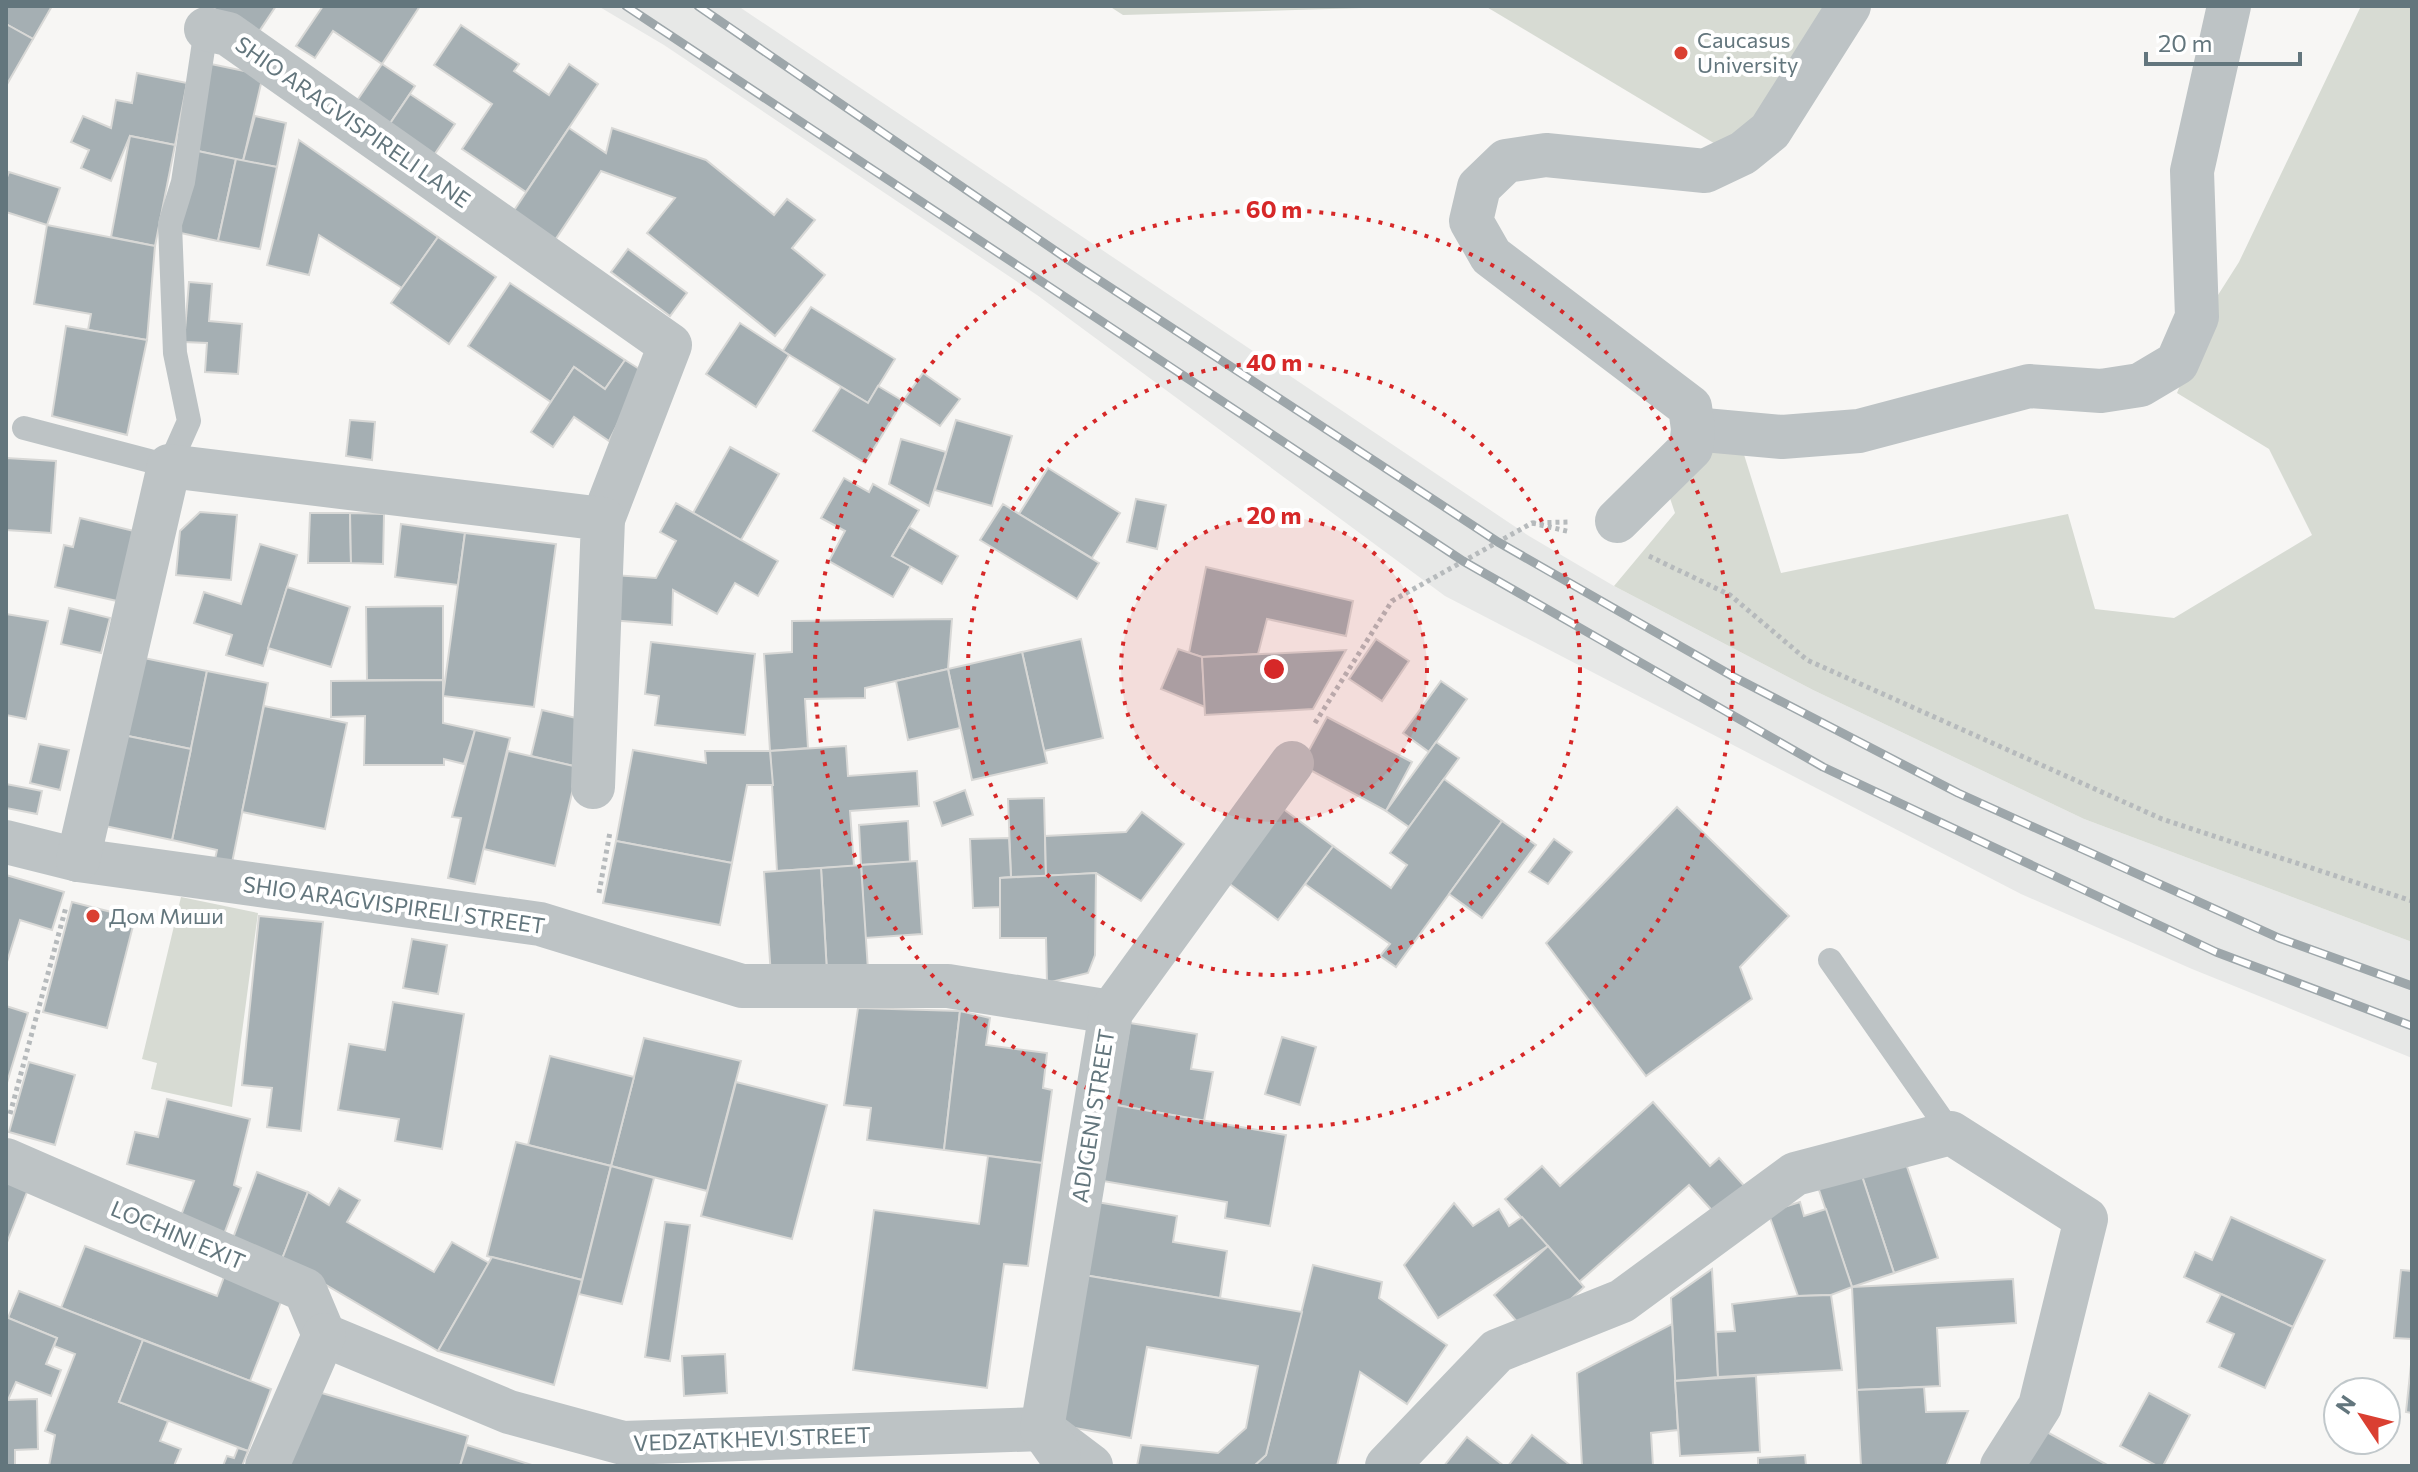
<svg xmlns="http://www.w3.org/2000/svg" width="2418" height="1472" viewBox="0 0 2418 1472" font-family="Commissioner,sans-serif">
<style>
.built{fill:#e7e8e7}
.green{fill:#d7dbd3}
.building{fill:#a5afb3;stroke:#d8d8d6;stroke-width:2}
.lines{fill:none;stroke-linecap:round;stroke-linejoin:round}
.path{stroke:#b6babc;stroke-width:5;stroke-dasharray:4 4;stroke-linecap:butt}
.service{stroke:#bdc3c5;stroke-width:24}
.minor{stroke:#bdc3c5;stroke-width:44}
.rail-casing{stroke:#9da6aa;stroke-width:9}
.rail{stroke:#fff;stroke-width:6;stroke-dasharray:18;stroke-linecap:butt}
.ring{fill:none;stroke:#d62828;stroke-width:4;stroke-dasharray:4 8}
.poi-dot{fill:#da3f31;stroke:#fff;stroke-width:3}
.labels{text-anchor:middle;stroke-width:8;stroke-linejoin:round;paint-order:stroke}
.poi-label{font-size:22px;fill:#63767d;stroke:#fff;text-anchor:start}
.street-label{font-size:22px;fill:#63767d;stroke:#fff}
.centre{fill:#d62828;stroke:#fff;stroke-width:4}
.ring-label{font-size:24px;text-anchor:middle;font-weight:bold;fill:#d62828;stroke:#fff;stroke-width:8;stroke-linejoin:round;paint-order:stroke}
</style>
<rect width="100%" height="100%" fill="#f7f6f4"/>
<polygon class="built" points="598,6 738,6 1529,536 1614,586 1813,690 2084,819 2412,942 2412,1058 2192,969 2021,894 1445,596 1037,295 664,45"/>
<g class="green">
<polygon points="1109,6 1431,6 1123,15"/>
<polygon points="1485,6 1827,6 1732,154"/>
<polygon points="2361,6 2412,6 2412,942 2084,819 1813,690 1614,586 1675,513 1658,463 1741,445 1781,573 2068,514 2095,609 2174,618 2312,535 2269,449 2177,393 2211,306 2239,262"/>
<polygon points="181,897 258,913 232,1107 151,1089 157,1063 142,1059"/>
</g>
<g class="building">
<polygon points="6,6 52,6 33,39 6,24"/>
<polygon points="210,6 276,6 256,36"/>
<polygon points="323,6 420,6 382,64 333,31 315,58 296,46"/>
<polygon points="6,24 33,39 6,86"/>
<polygon points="461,25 519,64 514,71 549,95 569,64 598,84 526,192 462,149 492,104 434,65"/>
<polygon points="211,64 263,75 243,161 193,150"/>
<polygon points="382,64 415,86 389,125 356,102"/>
<polygon points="137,73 187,83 175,145 130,136 111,181 81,168 89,150 71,142 83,116 111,128 116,100 132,103"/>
<polygon points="410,94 455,124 434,155 389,125"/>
<polygon points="255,116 286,123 277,167 243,161"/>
<polygon points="569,128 606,153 612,128 706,160 774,215 787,199 815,220 792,248 825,275 775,336 647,233 675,198 601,171 553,243 511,215"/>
<polygon points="130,136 175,145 155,246 111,237"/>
<polygon points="299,140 438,237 402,288 319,235 309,275 267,265"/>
<polygon points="193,150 236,159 218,241 176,232"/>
<polygon points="236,159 277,167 260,249 218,241"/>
<polygon points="9,172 60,188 47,225 6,212 6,180"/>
<polygon points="47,225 155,246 147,340 88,330 91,314 34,304"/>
<polygon points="438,237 496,277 449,344 391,303"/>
<polygon points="628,249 687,293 670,316 611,272"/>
<polygon points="189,282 212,284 209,321 242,324 238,374 205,372 207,343 184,342"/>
<polygon points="510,283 625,360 605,389 574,367 551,402 468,346"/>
<polygon points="811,307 895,359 868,403 783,351"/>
<polygon points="740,323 789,355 756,407 706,374"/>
<polygon points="66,326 147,340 127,435 52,416"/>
<polygon points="625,360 644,372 609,441 574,417 553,447 531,432 574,367 605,389"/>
<polygon points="923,373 960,399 940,426 903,401"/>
<polygon points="878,386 903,401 865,463 813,431 841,387 868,403"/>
<polygon points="350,420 375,422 372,460 346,456"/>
<polygon points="956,420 1012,436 992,506 935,490"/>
<polygon points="901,439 946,452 929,506 889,484"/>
<polygon points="730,447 779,474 741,540 693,513"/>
<polygon points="6,458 56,461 51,533 6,530"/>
<polygon points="1048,468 1120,513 1092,558 1019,514"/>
<polygon points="844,478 869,492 873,484 919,510 892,556 911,566 893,597 829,561 845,531 821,518"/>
<polygon points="1136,499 1166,505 1157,549 1127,542"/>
<polygon points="676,503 778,561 758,596 735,583 717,614 673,590 672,625 610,620 614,575 656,578 676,541 660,532"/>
<polygon points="1003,504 1099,563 1077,599 980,540"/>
<polygon points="200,512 237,515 231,580 176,575 180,531"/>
<polygon points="310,513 350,513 351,563 308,563"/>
<polygon points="350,513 384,514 383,564 351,563"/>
<polygon points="80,518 134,531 117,601 55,587 64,545 73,547"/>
<polygon points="401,524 465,533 458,585 395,577"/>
<polygon points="909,527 958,556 942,584 892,556"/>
<polygon points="465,533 556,544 534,707 443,696"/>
<polygon points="260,544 297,555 263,666 226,655 232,635 194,623 204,592 241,604"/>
<polygon points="1206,567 1353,601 1346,636 1267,619 1258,654 1202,657 1189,653"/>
<polygon points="287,587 350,607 331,667 268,648"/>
<polygon points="443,606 443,680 367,680 366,607"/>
<polygon points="69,608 110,618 101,653 61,644"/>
<polygon points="6,614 48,621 26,719 6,715"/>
<polygon points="952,619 948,669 865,688 865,698 805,699 808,748 770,751 764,654 792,652 792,621"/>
<polygon points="1081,639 1103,738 1044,751 1022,652"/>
<polygon points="1376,639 1409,661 1382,701 1349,679"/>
<polygon points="651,642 755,654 745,735 655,725 659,696 645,694"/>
<polygon points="1178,649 1202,657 1205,707 1161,689"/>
<polygon points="1346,650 1313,709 1205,715 1202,657"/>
<polygon points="1022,652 1047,763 972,780 948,669"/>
<polygon points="139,657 207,671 191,749 123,735"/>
<polygon points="948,669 960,728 908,740 896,681"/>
<polygon points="207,671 268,683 231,868 214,864 217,850 172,840"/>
<polygon points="443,680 443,723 475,730 464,764 444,759 444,765 364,765 365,716 331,717 331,681"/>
<polygon points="1441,681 1467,699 1429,752 1403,733"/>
<polygon points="264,706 347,723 325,829 242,812"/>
<polygon points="542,710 589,721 578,767 531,756"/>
<polygon points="1327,717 1412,762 1386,811 1301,765"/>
<polygon points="475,730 510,738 475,884 448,878 461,818 452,817"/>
<polygon points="123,735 191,749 172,840 105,826"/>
<polygon points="1436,742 1459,758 1409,827 1386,811"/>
<polygon points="39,744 69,750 60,790 30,783"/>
<polygon points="846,746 848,776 917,771 919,806 850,811 854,866 777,871 770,751"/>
<polygon points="633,750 706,763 705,751 770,751 773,785 747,785 732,863 616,841"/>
<polygon points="508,751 578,767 555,866 484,849"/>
<polygon points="1444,779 1502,821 1396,967 1380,956 1390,944 1305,884 1333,846 1391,888 1407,865 1390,853"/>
<polygon points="6,784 42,791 37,814 6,808"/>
<polygon points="965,790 973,815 942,826 934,802"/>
<polygon points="1044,798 1046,876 1011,877 1008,799"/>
<polygon points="1278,805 1333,846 1278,920 1223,879"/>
<polygon points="1677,807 1789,916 1740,967 1752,999 1646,1076 1546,943"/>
<polygon points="1142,812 1184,844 1141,901 1096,873 1046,876 1045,836 1126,832"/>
<polygon points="908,821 910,862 861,865 859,825"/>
<polygon points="1502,821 1536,845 1482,918 1449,894"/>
<polygon points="1009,838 1011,877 1000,878 1002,907 973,908 970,839"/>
<polygon points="1554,839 1572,852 1548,884 1529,872"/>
<polygon points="616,841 732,863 720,925 603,903"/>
<polygon points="917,861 922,934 865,938 861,865"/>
<polygon points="861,865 868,970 827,973 821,868"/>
<polygon points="821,868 827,973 771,976 764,872"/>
<polygon points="1096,873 1095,955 1088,973 1047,983 1046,938 1000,938 1000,878"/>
<polygon points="6,875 64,892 52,930 20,920 6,965"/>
<polygon points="72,902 135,918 107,1028 43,1012"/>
<polygon points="259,916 323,922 301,1131 267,1127 272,1088 242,1085"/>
<polygon points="412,939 447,945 438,994 403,988"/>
<polygon points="393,1002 464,1014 442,1149 395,1141 399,1119 338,1110 349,1044 385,1050"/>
<polygon points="6,1006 28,1013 6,1086"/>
<polygon points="858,1008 960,1011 944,1150 867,1140 871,1108 844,1105"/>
<polygon points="960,1011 990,1018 986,1045 1047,1053 1043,1088 1052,1090 1042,1163 944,1150"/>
<polygon points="1130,1023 1197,1034 1191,1069 1213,1072 1204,1121 1116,1105"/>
<polygon points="1282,1037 1316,1047 1300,1105 1265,1094"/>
<polygon points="644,1038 741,1061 707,1191 611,1166"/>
<polygon points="550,1056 634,1077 611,1166 528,1145"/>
<polygon points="29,1062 75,1075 55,1145 9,1132"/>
<polygon points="736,1082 827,1105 792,1239 701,1216"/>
<polygon points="167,1099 250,1119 234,1185 241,1188 223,1237 179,1221 194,1181 127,1164 135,1132 158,1137"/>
<polygon points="1653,1102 1710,1166 1719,1158 1748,1190 1718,1217 1689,1185 1579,1282 1505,1199 1542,1166 1560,1186"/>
<polygon points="1116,1105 1286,1135 1270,1226 1225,1218 1227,1202 1103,1181"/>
<polygon points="516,1142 611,1166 582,1280 487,1256"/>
<polygon points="988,1156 1042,1163 1028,1266 1004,1264 987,1388 853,1370 874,1210 979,1224"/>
<polygon points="1904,1158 1938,1258 1894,1273 1861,1173"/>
<polygon points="611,1166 654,1178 622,1304 579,1294"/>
<polygon points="257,1172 308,1192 282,1259 232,1241"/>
<polygon points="1861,1173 1894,1273 1852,1287 1818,1187"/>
<polygon points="6,1175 31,1182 6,1245"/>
<polygon points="339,1188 360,1200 347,1222 434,1272 452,1242 489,1263 438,1351 282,1259 308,1192 329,1205"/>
<polygon points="1097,1202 1177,1216 1173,1242 1227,1251 1220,1298 1084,1275"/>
<polygon points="1800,1202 1804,1216 1826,1209 1852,1287 1831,1295 1798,1296 1768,1212"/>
<polygon points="1454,1203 1473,1226 1499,1209 1509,1226 1522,1217 1548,1246 1438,1318 1404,1265"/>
<polygon points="2231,1217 2325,1260 2293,1327 2184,1277 2195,1252 2212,1260"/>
<polygon points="665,1222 690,1225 670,1361 645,1357"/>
<polygon points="85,1246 217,1296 224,1277 282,1299 250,1381 61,1308"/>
<polygon points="1548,1246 1584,1287 1530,1337 1494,1295"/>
<polygon points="492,1257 582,1280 554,1385 438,1351"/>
<polygon points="1313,1265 1382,1282 1379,1298 1447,1345 1407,1404 1360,1372 1337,1466 1254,1466 1266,1455"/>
<polygon points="1712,1269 1718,1377 1675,1381 1671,1298"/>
<polygon points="2401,1270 2412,1271 2412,1339 2394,1338"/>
<polygon points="1084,1275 1302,1312 1266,1455 1254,1466 1137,1466 1141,1445 1218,1453 1246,1428 1258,1366 1147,1347 1131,1438 1058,1425"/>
<polygon points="2013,1279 2016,1323 1937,1328 1940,1386 1857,1390 1852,1287"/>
<polygon points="19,1291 143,1340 119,1402 168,1421 160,1441 181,1449 174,1466 49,1466 55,1435 45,1431 75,1354 54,1346 57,1338 8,1318"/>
<polygon points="2221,1294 2293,1327 2265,1388 2219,1367 2234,1334 2207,1322"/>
<polygon points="1831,1295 1842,1370 1718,1377 1716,1332 1735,1331 1732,1304 1798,1296"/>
<polygon points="6,1317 57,1338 46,1364 61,1370 51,1396 16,1382 8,1400 37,1399 38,1449 15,1450 15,1466 6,1466"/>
<polygon points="1672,1324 1678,1430 1651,1433 1653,1466 1582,1466 1577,1373"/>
<polygon points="143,1340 271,1389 248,1451 119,1402"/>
<polygon points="725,1354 727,1393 684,1396 682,1356"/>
<polygon points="2412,1355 2412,1413 2406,1412"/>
<polygon points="1756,1376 1760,1452 1680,1456 1675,1381"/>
<polygon points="1924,1387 1926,1412 1968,1411 1946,1466 1861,1466 1857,1390"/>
<polygon points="315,1391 468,1436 460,1466 284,1466"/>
<polygon points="2149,1393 2190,1415 2163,1466 2157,1466 2120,1446"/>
<polygon points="2045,1431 2109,1466 2026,1466"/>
<polygon points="1532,1435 1571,1466 1508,1466"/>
<polygon points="1467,1437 1504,1466 1444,1466"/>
<polygon points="467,1445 535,1466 460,1466"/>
<polygon points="238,1448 248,1451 242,1466 223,1466 227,1456 234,1458"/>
<polygon points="1805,1455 1806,1466 1758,1466 1758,1458"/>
</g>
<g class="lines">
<g class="path">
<polyline points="1532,523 1571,532"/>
<polyline points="1649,556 1730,595 1807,660 2162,819 2412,901"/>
<polyline points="1315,723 1392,601 1532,523 1569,522"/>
<polyline points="599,893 610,832"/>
<polyline points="10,1114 66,907"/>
</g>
<g class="service">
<polyline points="24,428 169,466 189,421 175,353 170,224 183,182 206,29"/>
<polyline points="1830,960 1951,1133"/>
</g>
<g class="minor">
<polyline points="206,29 228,34 670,345 603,519"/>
<polyline points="1693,429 1782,437 1859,431 2029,386 2101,391 2140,385 2177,363 2197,317 2192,171 2229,6"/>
<polyline points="1617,521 1691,448 1693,429 1690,407 1491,256 1471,221 1479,187 1506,161 1546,155 1705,171 1743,153 1770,131 1849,6"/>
<polyline points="6,842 78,860 540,924 742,986 948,986 1111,1012"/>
<polyline points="78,860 169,466 603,519 593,787"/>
<polyline points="6,1160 305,1290 324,1335"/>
<polyline points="324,1335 509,1412 623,1443 1042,1429 1091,1466"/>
<polyline points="1059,1453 1042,1429 1111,1012 1292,763"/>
<polyline points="267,1466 324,1335"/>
<polyline points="1387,1466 1497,1351 1622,1301 1795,1174 1951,1133 2086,1219 2040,1406 2002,1466"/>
</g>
<g class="rail-casing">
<g id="rail">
<polyline points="626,6 1463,561 1823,767 2216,952 2412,1026"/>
<polyline points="698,6 1079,267 1498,542 1734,677 1958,793 2279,938 2412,986"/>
</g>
</g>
<use href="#rail" class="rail"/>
</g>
<circle cx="1274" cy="669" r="153" fill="#d62828" fill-opacity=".12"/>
<g class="ring">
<circle cx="1274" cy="669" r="153"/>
<circle cx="1274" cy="669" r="306"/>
<circle cx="1274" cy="669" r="459"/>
</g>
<g class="poi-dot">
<circle cx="1681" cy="53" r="8"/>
<circle cx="93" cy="916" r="8"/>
</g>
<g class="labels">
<g class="poi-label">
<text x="1697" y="48">Caucasus<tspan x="1697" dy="25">University</tspan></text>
<text x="109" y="924">Дом Миши</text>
</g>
<g class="street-label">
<text transform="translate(353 122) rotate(35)" y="8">SHIO ARAGVISPIRELI LANE</text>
<text transform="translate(394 905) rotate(8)" y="8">SHIO ARAGVISPIRELI STREET</text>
<text transform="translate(1093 1116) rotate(-81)" y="8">ADIGENI STREET</text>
<text transform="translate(178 1235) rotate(23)" y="8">LOCHINI EXIT</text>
<text transform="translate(752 1439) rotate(-2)" y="8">VEDZATKHEVI STREET</text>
</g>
</g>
<circle cx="1274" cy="669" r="12" class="centre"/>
<g class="ring-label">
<text x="1274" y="218">60 m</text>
<text x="1274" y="371">40 m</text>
<text x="1274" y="524">20 m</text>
</g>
<rect width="2418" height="1472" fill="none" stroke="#63767d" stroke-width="16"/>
<g transform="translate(2362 1416) rotate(305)"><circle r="38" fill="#ffffff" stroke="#c1c8cb" stroke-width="2"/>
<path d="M0-6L14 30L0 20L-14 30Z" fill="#da3f31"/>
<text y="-12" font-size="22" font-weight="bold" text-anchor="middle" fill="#63767d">N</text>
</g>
<path d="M2146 52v12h154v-12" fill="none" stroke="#63767d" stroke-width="4"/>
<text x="2158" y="52" font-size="24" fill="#63767d" stroke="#ffffff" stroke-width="6" paint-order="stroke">20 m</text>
</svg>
